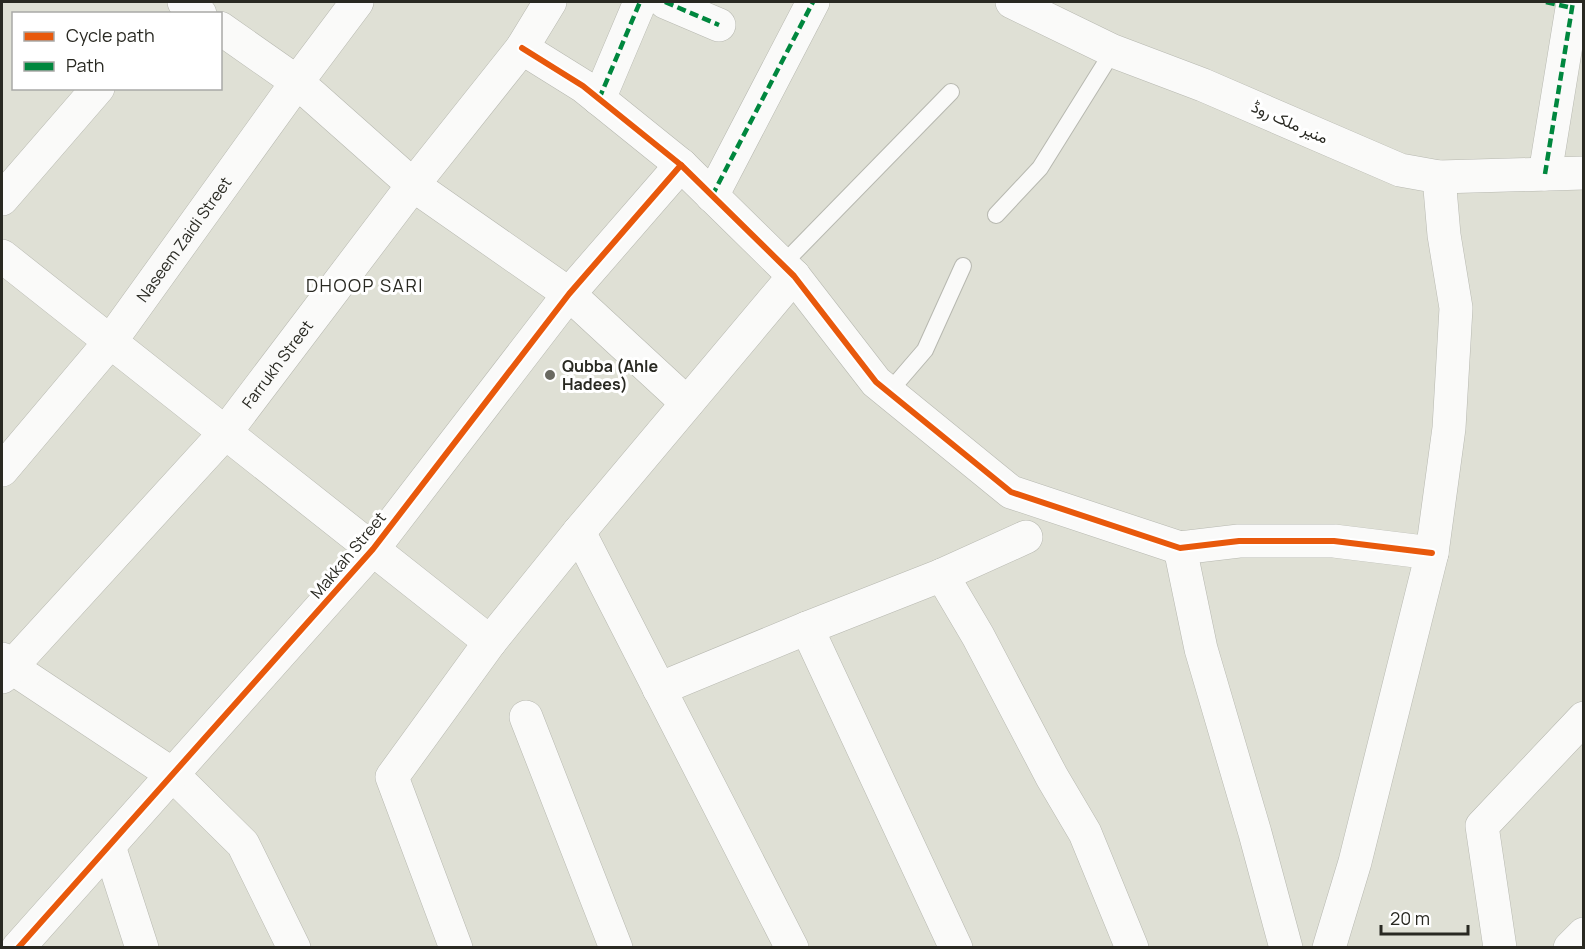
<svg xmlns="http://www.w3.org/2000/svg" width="1585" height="949" viewBox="0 0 1585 949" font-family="Manrope,Vazirmatn,sans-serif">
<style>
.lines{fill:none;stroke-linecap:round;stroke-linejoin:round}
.lane-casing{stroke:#b7b8b0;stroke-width:18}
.street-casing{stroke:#b7b8b0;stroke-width:34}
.secondary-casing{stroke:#b7b8b0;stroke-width:34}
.lane{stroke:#fafaf9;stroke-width:16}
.street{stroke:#fafaf9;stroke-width:33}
.secondary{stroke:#fafaf9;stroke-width:33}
.quiet{stroke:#00873e;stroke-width:4.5;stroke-dasharray:9 4.5;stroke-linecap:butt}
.cycleway-casing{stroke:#fff;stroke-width:10}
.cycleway{stroke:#e8590c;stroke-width:6}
.poi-dot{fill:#696961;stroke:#fff;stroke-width:2}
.labels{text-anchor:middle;stroke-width:6;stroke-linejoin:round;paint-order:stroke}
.street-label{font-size:16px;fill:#292922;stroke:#fff}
.poi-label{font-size:16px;font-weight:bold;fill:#292922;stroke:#fff;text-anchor:start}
.neighbourhood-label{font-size:18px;letter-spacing:1.5px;fill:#292922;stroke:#fff}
</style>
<rect width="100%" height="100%" fill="#dfe0d5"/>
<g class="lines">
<g class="lane-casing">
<g id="lane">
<polyline points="996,215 1040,168 1113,51"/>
<polyline points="782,265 951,92"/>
<polyline points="888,393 925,350 963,266"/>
</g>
</g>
<g class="street-casing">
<g id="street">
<polyline points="184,2 200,14"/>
<polyline points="665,2 719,25"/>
<polyline points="220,28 297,82 413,185 569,294 687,403"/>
<polyline points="522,48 583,86 681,165 794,276 876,382 1011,492 1180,548 1239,541 1334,541 1432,553"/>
<polyline points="599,99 640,2"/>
<polyline points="1545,174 1573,2"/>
<polyline points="712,196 813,2"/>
<polyline points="2,199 98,88"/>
<polyline points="2,256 490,642"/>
<path id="s1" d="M2 470 110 342 297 82 357 2"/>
<polyline points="579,532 792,948"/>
<polyline points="1180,548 1201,649 1255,833 1286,948"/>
<polyline points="942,575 978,636 1052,777 1085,833 1132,948"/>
<polyline points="807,628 956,948"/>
<polyline points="2,659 11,667 172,774 243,844 294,948"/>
<path id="s2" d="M2 677 225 433 413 185 522 48 550 2"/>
<polyline points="659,689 807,628 942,575 1026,537"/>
<polyline points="526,717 616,948"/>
<polyline points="109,846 142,948"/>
<polyline points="18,948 373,549 569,294 681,165"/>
<polyline points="456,948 392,777 490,642 579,532 794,276"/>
<polyline points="1329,948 1355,862 1432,553 1449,428 1456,308 1444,235 1439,177"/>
<polyline points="1500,948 1482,826 1584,718"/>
<polyline points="1570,948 1584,934"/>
</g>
</g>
<g class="secondary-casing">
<polyline id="secondary" points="1012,2 1113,51 1203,85 1400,170 1439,177 1584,173"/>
</g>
<use href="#lane" class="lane"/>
<use href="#street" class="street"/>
<use href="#secondary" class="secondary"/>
<g class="quiet">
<polyline points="665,2 719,25"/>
<polyline points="1546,2 1572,8"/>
<polyline points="599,99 640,2"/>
<polyline points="1545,174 1573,2"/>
<polyline points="712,196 813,2"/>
</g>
<g class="cycleway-casing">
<g id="cycleway">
<polyline points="522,48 583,86 681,165 794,276 876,382 1011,492 1180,548 1239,541 1334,541 1432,553"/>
<polyline points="18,948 373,549 569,294 681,165"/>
</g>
</g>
<use href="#cycleway" class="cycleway"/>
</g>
<circle class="poi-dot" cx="550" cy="375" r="6"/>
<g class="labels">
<g class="street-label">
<text transform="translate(1290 122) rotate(24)" y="6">منیر ملک روڈ</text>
<text dy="6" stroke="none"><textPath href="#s1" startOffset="294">Naseem Zaidi Street</textPath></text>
<text dy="6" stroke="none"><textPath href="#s2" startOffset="417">Farrukh Street</textPath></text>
<text transform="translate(348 555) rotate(-50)" y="6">Makkah Street</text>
</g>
<g class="poi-label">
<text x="562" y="372">Qubba (Ahle<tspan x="562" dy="18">Hadees)</tspan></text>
</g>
<g class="neighbourhood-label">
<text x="365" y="292">DHOOP SARI</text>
</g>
</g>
<rect width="1585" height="949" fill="none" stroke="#292922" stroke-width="6"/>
<rect x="12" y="12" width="210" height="78" fill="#ffffff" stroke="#a9a9a7" stroke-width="1.5"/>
<rect x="24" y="32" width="30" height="9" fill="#e8590c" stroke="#a9a9a7" stroke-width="1.5"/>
<text x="66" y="42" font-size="18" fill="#292922">Cycle path</text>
<rect x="24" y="62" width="30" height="9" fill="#00873e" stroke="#a9a9a7" stroke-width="1.5"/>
<text x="66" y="72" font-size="18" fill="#292922">Path</text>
<path d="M1381 925v9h87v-9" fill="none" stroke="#292922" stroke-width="3"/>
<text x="1390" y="925" font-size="18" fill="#292922" stroke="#ffffff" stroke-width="4.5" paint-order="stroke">20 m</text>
</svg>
